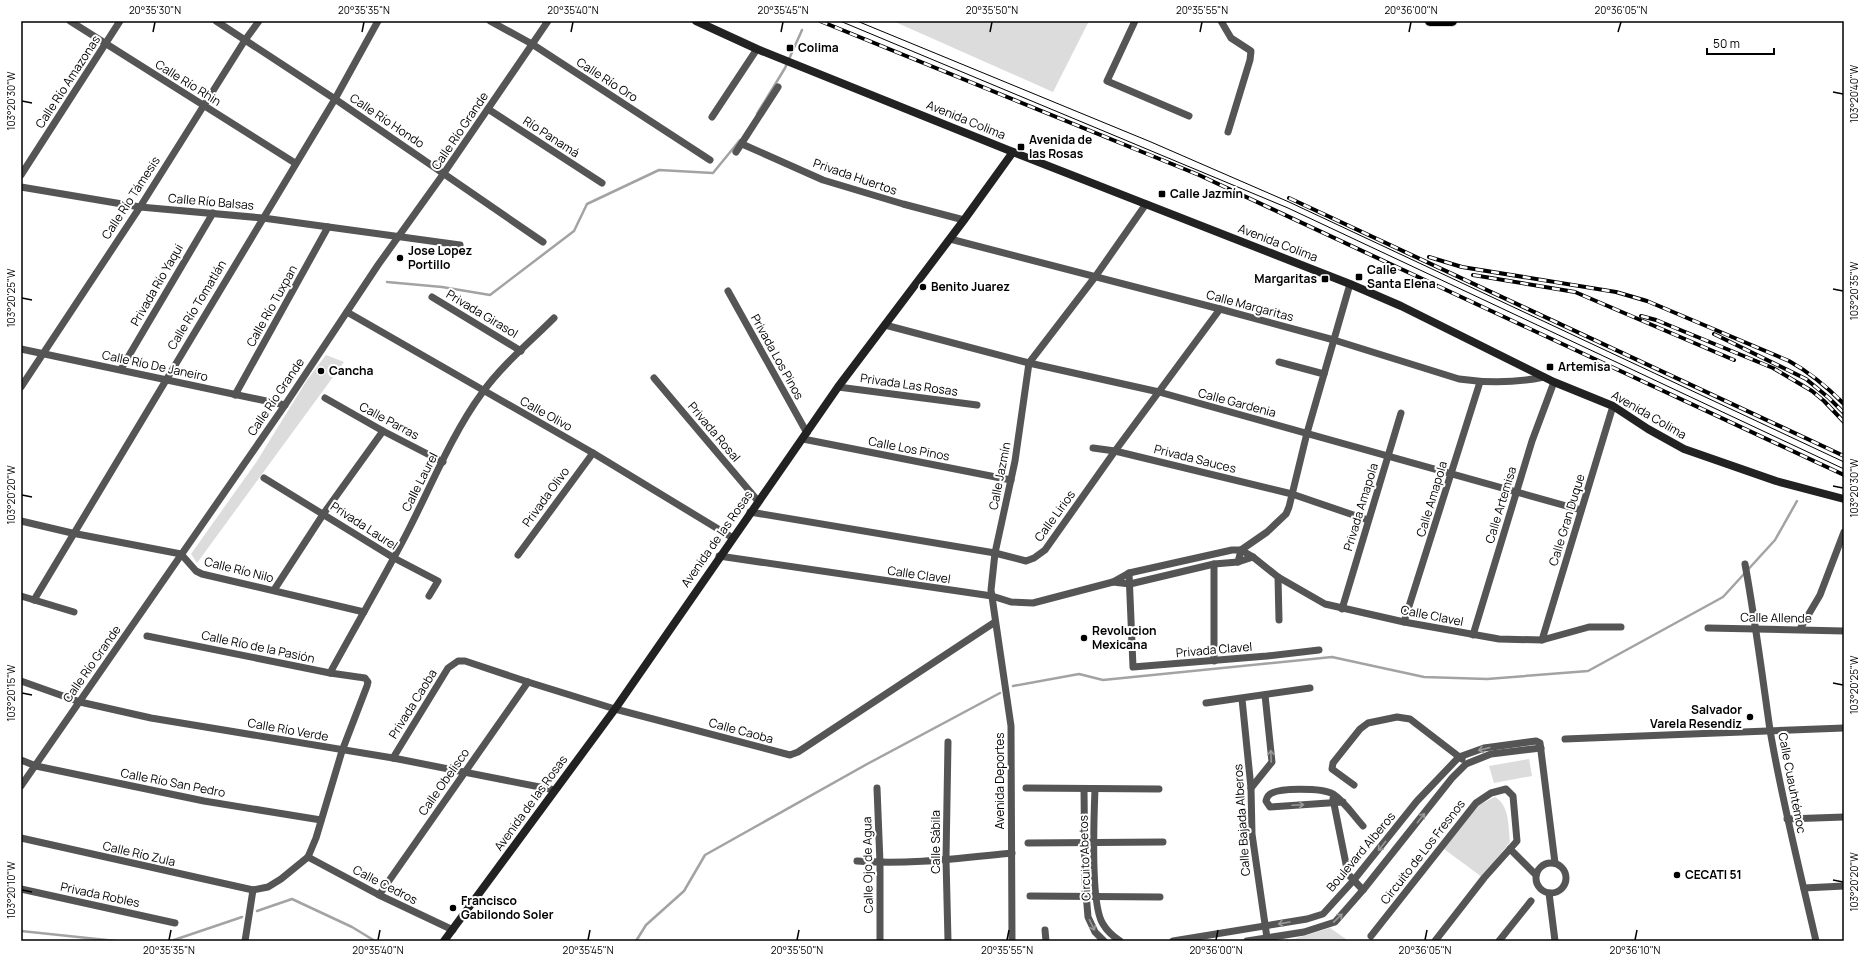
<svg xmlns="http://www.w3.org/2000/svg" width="1865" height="962" viewBox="0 0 1865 962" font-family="Manrope,sans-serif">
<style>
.green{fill:#dcdcdc}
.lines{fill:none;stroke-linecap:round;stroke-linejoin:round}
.stream{stroke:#a3a3a3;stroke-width:2.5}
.primary-casing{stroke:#dbdbdb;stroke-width:12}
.street{stroke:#555;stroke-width:7}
.secondary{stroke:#222;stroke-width:8}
.primary{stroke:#000;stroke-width:10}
.tram{stroke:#000;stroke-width:1}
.rail-casing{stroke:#000;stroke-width:4}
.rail{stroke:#fff;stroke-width:2.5;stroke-dasharray:8;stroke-linecap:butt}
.oneway{stroke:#999}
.ticks{fill:none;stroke:#000;stroke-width:1.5}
.poi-dot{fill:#000;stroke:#fff;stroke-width:1.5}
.labels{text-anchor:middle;stroke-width:4;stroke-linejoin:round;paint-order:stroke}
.poi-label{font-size:12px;font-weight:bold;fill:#000;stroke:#fff;text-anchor:start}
.street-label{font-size:12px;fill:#000;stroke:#fff}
.neatline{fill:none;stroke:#000;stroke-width:1.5}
.ticks-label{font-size:10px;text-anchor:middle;fill:#000}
</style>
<rect width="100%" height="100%" fill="#fff"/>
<g class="green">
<polygon points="893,21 1089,21 1053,92"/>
<polygon points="326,355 344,362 197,563 191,554 257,461 307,380"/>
<polygon points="1529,759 1532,776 1494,783 1489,766"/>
<path d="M1495 797C1510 806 1508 826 1510 842L1482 877 1444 849 1479 805Z"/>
<polygon points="1330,928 1349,941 1287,941"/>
</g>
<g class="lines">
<g class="stream">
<polyline points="757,114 785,68 802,30"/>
<polyline points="387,282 442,287 490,295 574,231 587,204 659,170 713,173 740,140"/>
<polyline points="1013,686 1079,674 1103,680 1332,657 1424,677 1487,679 1588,671 1723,597 1775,540 1797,501"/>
<polyline points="257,911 292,899 352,927 375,941"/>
<polyline points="21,931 116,941"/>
<polyline points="171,941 242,917"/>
<polyline points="636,941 646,925 684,891 705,855 869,763 1000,693"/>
</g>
<g class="primary-casing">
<polyline id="primary" points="1430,21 1452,21"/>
</g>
<g class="street">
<polyline points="70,21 295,163"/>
<polyline points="216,21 335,99 543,242"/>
<polyline points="490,21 532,44 710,160"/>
<polyline points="1135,21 1107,81 1189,116"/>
<polyline points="1221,21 1231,38 1251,51 1250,60 1228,132"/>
<polyline points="488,109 602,183"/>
<polyline points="712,117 757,49"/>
<polyline points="742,144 823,180 903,204 964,220"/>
<polyline points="736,152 778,87"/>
<polyline points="21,175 120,21"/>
<polyline points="21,187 140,207 263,218 460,245"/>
<path d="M950 239 1220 309 1334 340 1459 379C1487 383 1516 383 1544 377"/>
<polyline points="728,291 807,433"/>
<polyline points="432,297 521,351"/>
<polyline points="347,312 593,453 733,538"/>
<polyline points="885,325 1029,363 1159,392 1581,510"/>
<polyline points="21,349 285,405"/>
<polyline points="1279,362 1324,374"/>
<polyline points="121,369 213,213"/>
<polyline points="654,378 758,501"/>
<polyline points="21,387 140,207 245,40 259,21"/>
<polyline points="838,387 977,405"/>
<polyline points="235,395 328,227"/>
<polyline points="325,398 383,431 443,462"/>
<polyline points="803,439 1011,480"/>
<polyline points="1093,448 1115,451 1292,494 1368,520"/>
<polyline points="264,478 394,558 438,581 429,596"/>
<polyline points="750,512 995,553 1026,561 1034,558 1045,550 1115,451 1220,309"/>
<polyline points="21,521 72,533 181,554 196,571 202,574 364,612"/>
<polyline points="518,555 593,453"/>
<polyline points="719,556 992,596 1011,602 1033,603 1113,582 1129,573 1232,550 1241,550 1253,557 1278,577 1325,604 1404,622 1499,639 1542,640 1589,627 1621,627"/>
<polyline points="1238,562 1241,550 1267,532 1286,514 1289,507 1307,433 1350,284"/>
<polyline points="1214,564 1214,661"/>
<path d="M1745 564C1755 619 1762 674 1770 730 1782 801 1800 871 1816 941"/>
<polyline points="1129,573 1133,667 1267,656 1319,650"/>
<polyline points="1278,577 1279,620"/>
<polyline points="1113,582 1130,584 1214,564 1238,562 1253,557"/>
<polyline points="274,590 324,513 383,431"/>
<polyline points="21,596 74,612"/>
<polyline points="34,600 335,99 378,21"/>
<polyline points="1342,609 1401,413"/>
<polyline points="1404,622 1480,382"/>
<polyline points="1708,628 1844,631"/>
<polyline points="1800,629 1820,595 1844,532"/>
<polyline points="1473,635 1532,441 1554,382"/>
<polyline points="1542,640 1613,406"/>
<path d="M330 673C356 625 384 578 409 529 432 484 452 434 482 393 502 365 530 342 554 318"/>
<polyline points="21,681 80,702 151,718 393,758 555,790"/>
<polyline points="1242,699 1251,788 1252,834 1267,938"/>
<polyline points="1206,703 1310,688"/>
<polyline points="1565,739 1844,728"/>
<polyline points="393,758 448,668 458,661 465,661 528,682 615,709 790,755 798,752 995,622"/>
<polyline points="21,760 36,766 204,801 321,820"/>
<polyline points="1354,785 1332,769 1333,763 1360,729 1368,723 1397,717 1410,719 1462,759"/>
<polyline points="21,786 285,405 378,265 444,173 548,21"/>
<polyline points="877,788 880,863 880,941"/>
<polyline points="1026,788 1159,789"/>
<polyline points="1251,788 1272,762 1265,695"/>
<polyline points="1084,789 1085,881 1088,917 1095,932 1104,941"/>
<path d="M1095 789C1094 815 1090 905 1103 924 1107 931 1114 937 1120 941"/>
<polyline points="1333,799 1348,874 1363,890"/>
<path d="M1343 802 1270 807 1266 801C1266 800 1268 795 1269 795 1277 787 1323 788 1333 794 1345 802 1353 815 1363 826"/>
<polyline points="1787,819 1844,817"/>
<polyline points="21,838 253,890 268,887 281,879 308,857 316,838 342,751 367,686 368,682 365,678 330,673 147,636"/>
<polyline points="1028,843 1163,842"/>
<polyline points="1510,849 1536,875"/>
<polyline points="308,857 379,895 453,930"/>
<path d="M857 861C908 865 960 858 1012 853"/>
<circle cx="1551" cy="878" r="15"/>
<polyline points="1804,888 1844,886"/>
<polyline points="21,889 175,923"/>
<polyline points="1549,893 1555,941"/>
<polyline points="379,895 528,682"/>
<polyline points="1030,896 1160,897"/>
<polyline points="1045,930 1046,941"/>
<polyline points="1371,936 1476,803 1491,793 1506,789 1513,796 1517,841 1484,878 1435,941"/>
<polyline points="245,941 253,890"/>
<polyline points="948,941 946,859 948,742"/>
<polyline points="1012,941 1011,726 991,590 995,553 1015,461 1029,363 1095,277 1146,204"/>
<polyline points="1173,941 1307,919 1323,914 1353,881 1417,801 1459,757 1484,748 1536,741 1540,743 1555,863"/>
<polyline points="1247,941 1304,932 1335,922 1363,890 1452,778 1466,764 1491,754 1541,748"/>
<polyline points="1499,941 1531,901"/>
</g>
<g class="secondary">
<polyline points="696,21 757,49 1013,152 1350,284 1401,306 1554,382 1613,406 1648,429 1684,449 1776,481 1844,499"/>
<polyline points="444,941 615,709 838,387 964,220 1013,152"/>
</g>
<use href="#primary" class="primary"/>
<g class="tram">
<polyline points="840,21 1288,208 1844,469"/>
<polyline points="857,21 1151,142 1289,202 1844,462"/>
</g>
<g class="rail-casing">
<g id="rail">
<polyline points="820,21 1199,175 1844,475"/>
<polyline points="1289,198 1844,456"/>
<path d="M1429 257 1462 267 1616 292 1647 301 1789 361C1811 373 1827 387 1844 404"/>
<polyline points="1473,275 1575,292 1734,360"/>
<polyline points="1641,316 1656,320 1773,368 1812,391 1824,401 1844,422"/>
<polyline points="1714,334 1806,379 1829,398 1844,413"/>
</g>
</g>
<use href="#rail" class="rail"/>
</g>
<defs><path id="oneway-shaft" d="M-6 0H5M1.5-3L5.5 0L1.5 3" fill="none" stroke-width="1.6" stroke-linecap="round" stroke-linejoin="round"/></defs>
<g class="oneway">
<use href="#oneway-shaft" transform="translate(1484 749) rotate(166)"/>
<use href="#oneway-shaft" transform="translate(1271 756) rotate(-92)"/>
<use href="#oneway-shaft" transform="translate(1298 805) rotate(-3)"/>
<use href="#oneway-shaft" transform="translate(1421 818) rotate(-51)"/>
<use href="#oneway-shaft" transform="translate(1382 846) rotate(129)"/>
<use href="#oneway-shaft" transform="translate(1338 918) rotate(-44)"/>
<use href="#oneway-shaft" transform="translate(1284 923) rotate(170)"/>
<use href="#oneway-shaft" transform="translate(1092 925) rotate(64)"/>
</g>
<path class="ticks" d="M153 32 155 22M362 32 364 22M571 32 573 22M781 32 783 22M990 32 992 22M1200 32 1202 22M1409 32 1411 22M1618 32 1621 22M1833 92 1843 94M22 101 32 103M1833 289 1843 291M22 298 32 300M1833 486 1843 488M22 495 32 497M1833 683 1843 685M22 693 32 695M1833 880 1843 882M22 890 32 892M169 940 171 930M378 940 380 930M588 940 590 930M797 940 799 930M1007 940 1009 930M1216 940 1218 930M1425 940 1427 930M1635 940 1637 930"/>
<g class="poi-dot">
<rect x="786" y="44" width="8" height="8" rx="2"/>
<rect x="1017" y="143" width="8" height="8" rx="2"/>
<rect x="1158" y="190" width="8" height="8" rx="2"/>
<circle cx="400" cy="258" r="4"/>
<rect x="1355" y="273" width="8" height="8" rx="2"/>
<rect x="1321" y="275" width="8" height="8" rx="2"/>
<circle cx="923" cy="287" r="4"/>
<rect x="1546" y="363" width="8" height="8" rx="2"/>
<circle cx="321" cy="371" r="4"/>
<circle cx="1084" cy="638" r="4"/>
<circle cx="1750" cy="717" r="4"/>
<circle cx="1677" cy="875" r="4"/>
<circle cx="453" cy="908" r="4"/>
</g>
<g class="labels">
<g class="poi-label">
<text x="798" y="52">Colima</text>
<text x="1029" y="144">Avenida de<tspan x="1029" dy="14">las Rosas</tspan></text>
<text x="1170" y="198">Calle Jazmín</text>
<text x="408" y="255">Jose Lopez<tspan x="408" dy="14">Portillo</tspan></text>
<text x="1367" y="274">Calle<tspan x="1367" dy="14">Santa Elena</tspan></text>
<text x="1317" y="283" text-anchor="end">Margaritas</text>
<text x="931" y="291">Benito Juarez</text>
<text x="1558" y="371">Artemisa</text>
<text x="329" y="375">Cancha</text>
<text x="1092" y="635">Revolucion<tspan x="1092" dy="14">Mexicana</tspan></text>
<text x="1742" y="714" text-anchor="end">Salvador<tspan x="1742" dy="14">Varela Resendiz</tspan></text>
<text x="1685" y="879">CECATI 51</text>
<text x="461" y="905">Francisco<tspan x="461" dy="14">Gabilondo Soler</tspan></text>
</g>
<g class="street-label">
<text transform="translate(607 80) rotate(33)" y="4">Calle Río Oro</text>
<text transform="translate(68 82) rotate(-57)" y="4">Calle Río Amazonas</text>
<text transform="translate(188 83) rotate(32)" y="4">Calle Río Rhin</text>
<text transform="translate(966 120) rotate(22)" y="4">Avenida Colima</text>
<text transform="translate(387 121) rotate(34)" y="4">Calle Río Hondo</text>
<text transform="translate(460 131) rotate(-56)" y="4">Calle Río Grande</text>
<text transform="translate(551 137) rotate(33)" y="4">Río Panamá</text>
<text transform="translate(855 177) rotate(19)" y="4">Privada Huertos</text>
<text transform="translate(131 198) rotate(-57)" y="4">Calle Río Támesis</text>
<text transform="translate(211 202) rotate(5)" y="4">Calle Río Balsas</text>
<text transform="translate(1278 243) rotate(21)" y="4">Avenida Colima</text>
<text transform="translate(157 285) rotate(-60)" y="4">Privada Río Yaqui</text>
<text transform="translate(197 305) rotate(-59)" y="4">Calle Río Tomatlán</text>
<text transform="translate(272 306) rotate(-61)" y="4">Calle Río Tuxpan</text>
<text transform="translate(1250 306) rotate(15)" y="4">Calle Margaritas</text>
<text transform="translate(482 314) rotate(31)" y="4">Privada Girasol</text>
<text transform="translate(777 357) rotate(61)" y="4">Privada Los Pinos</text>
<text transform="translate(155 366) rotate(12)" y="4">Calle Río De Janeiro</text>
<text transform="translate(909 385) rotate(8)" y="4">Privada Las Rosas</text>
<text transform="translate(276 397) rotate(-56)" y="4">Calle Río Grande</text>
<text transform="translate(1237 403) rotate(15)" y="4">Calle Gardenia</text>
<text transform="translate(546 414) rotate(29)" y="4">Calle Olivo</text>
<text transform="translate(1649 415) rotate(30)" y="4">Avenida Colima</text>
<text transform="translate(389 421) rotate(28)" y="4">Calle Parras</text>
<text transform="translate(714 432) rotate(50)" y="4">Privada Rosal</text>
<text transform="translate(909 449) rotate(11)" y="4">Calle Los Pinos</text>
<text transform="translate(1195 459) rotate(14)" y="4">Privada Sauces</text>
<text transform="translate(1000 476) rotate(-79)" y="4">Calle Jazmín</text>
<text transform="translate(420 482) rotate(-63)" y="4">Calle Laurel</text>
<text transform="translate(546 497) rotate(-54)" y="4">Privada Olivo</text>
<text transform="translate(1432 499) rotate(-73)" y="4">Calle Amapola</text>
<text transform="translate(1501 505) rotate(-73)" y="4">Calle Artemisa</text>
<text transform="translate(1361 507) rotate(-73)" y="4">Privada Amapola</text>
<text transform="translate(1055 516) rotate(-54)" y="4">Calle Lirios</text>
<text transform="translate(1567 520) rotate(-73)" y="4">Calle Gran Duque</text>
<text transform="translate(364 526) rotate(33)" y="4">Privada Laurel</text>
<text transform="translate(717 539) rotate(-55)" y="4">Avenida de las Rosas</text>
<text transform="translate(239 570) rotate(14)" y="4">Calle Río Nilo</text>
<text transform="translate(919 575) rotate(8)" y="4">Calle Clavel</text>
<text transform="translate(1432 616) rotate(11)" y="4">Calle Clavel</text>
<text transform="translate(1776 618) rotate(1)" y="4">Calle Allende</text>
<text transform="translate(258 647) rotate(12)" y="4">Calle Río de la Pasión</text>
<text transform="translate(1214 650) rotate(-5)" y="4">Privada Clavel</text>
<text transform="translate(92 664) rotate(-55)" y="4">Calle Río Grande</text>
<text transform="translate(413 704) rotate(-58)" y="4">Privada Caoba</text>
<text transform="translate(288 730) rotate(10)" y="4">Calle Río Verde</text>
<text transform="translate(741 731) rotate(15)" y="4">Calle Caoba</text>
<text transform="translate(1000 781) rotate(-90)" y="4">Avenida Deportes</text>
<text transform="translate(444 782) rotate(-55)" y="4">Calle Obelisco</text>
<text transform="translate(173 783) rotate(11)" y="4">Calle Río San Pedro</text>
<text transform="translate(1792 783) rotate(79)" y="4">Calle Cuauhtémoc</text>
<text transform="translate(531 803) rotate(-54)" y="4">Avenida de las Rosas</text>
<text transform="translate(1242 820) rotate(-94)" y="4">Calle Bajada Alberos</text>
<text transform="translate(936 842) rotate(-90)" y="4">Calle Sábila</text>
<text transform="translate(1361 852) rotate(-50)" y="4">Boulevard Alberos</text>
<text transform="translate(1423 852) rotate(-52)" y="4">Circuito de Los Fresnos</text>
<text transform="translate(139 854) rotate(13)" y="4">Calle Río Zula</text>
<text transform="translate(1085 858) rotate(-92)" y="4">Circuito Abetos</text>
<text transform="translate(868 865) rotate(-91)" y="4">Calle Ojo de Agua</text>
<text transform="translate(385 885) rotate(27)" y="4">Calle Cedros</text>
<text transform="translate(100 895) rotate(12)" y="4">Privada Robles</text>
</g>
</g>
<rect width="1865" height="962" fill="none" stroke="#ffffff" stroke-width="44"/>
<path d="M1707 48v6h67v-6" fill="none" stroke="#000000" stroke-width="2"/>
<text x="1713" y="48" font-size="12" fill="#000000" stroke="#ffffff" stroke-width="3" paint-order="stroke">50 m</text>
<rect x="22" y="22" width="1821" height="918" class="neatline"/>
<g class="ticks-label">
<text x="155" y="14">20°35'30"N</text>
<text x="364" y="14">20°35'35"N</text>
<text x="573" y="14">20°35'40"N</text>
<text x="783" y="14">20°35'45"N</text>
<text x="992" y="14">20°35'50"N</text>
<text x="1202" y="14">20°35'55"N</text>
<text x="1411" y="14">20°36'00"N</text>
<text x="1621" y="14">20°36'05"N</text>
<text transform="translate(1854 94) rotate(-90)" y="4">103°20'40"W</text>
<text transform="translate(11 101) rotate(-90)" y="4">103°20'30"W</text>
<text transform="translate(1854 291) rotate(-90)" y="4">103°20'35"W</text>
<text transform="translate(11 298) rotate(-90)" y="4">103°20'25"W</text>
<text transform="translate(1854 488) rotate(-90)" y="4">103°20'30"W</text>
<text transform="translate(11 495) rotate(-90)" y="4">103°20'20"W</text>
<text transform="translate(1854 685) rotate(-90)" y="4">103°20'25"W</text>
<text transform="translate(11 693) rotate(-90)" y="4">103°20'15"W</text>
<text transform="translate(1854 882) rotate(-90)" y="4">103°20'20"W</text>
<text transform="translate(11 890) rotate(-90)" y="4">103°20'10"W</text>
<text x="169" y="954">20°35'35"N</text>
<text x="378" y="954">20°35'40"N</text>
<text x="588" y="954">20°35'45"N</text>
<text x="797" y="954">20°35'50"N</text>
<text x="1007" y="954">20°35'55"N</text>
<text x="1216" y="954">20°36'00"N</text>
<text x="1425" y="954">20°36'05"N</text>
<text x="1635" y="954">20°36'10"N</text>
</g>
</svg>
